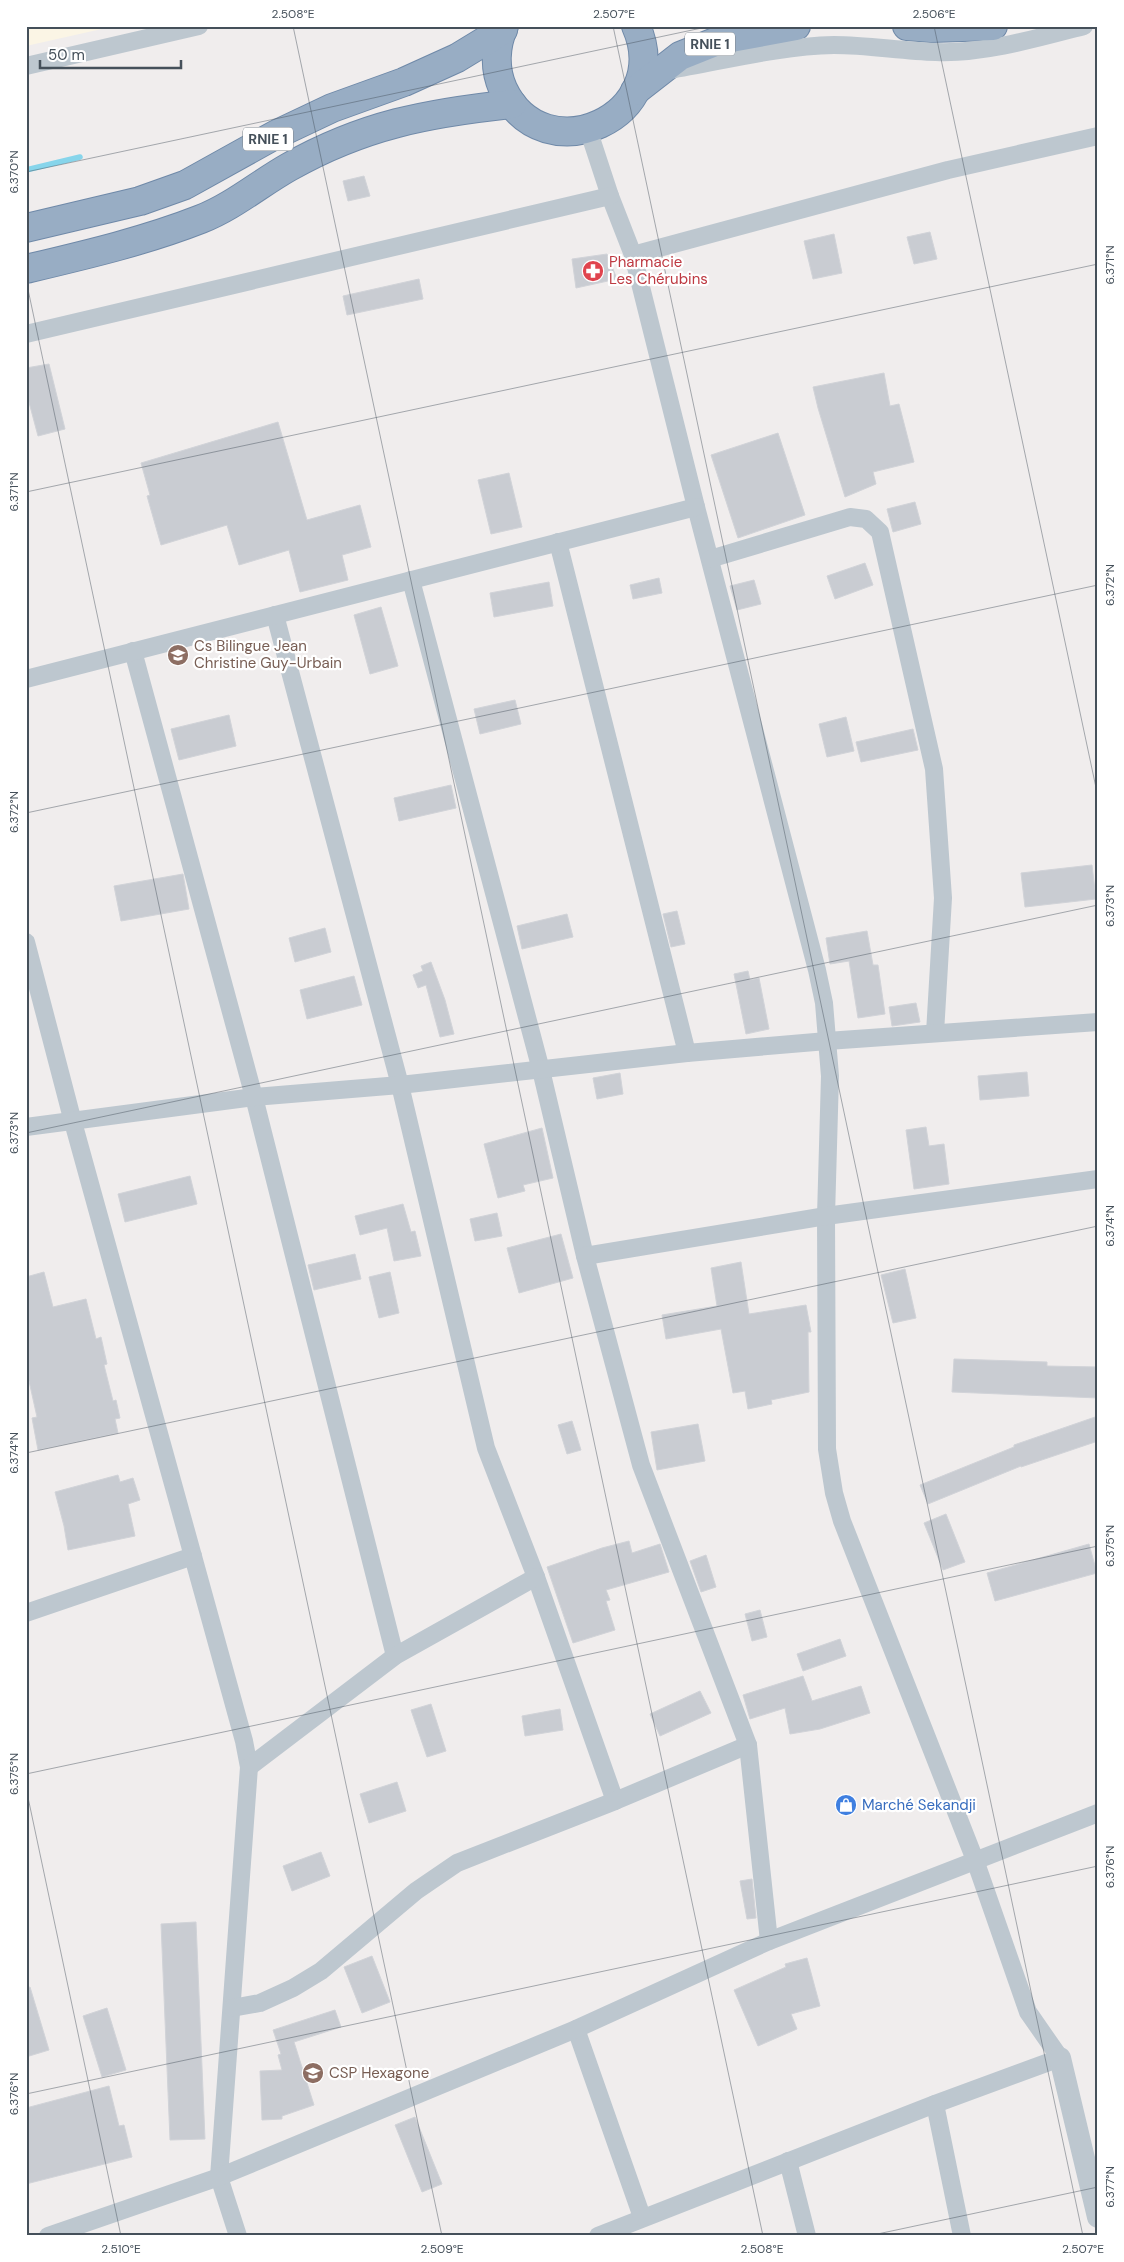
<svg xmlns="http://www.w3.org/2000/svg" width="1124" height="2262" viewBox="0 0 1124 2262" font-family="'DM Sans',sans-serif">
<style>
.commercial{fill:#fbf5e5}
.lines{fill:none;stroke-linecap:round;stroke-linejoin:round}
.stream{stroke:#87d5eb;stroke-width:5.5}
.building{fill:#c9ccd2;stroke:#d1d3d8}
.trunk-casing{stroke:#6f89a8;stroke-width:30}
.minor{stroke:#bdc7cf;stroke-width:18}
.tertiary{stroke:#bdc7cf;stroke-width:22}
.trunk{stroke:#98adc4;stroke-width:28}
.ticks{fill:none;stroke:#45505a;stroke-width:1;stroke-opacity:0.45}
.labels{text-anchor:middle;stroke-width:4.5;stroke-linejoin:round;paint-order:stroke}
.shield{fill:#fff;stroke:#7d848c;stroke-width:1}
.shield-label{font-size:14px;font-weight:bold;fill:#45505a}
.health-label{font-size:15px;fill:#be3a42;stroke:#fff;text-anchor:start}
.education-label{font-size:15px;fill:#785e54;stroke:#fff;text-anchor:start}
.shop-label{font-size:15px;fill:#366cbe;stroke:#fff;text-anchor:start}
.neatline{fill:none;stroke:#45505a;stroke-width:2}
.ticks-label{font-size:12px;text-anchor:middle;fill:#45505a}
</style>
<rect width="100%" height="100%" fill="#f0eded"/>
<polygon class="commercial" points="26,26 115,26 26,46"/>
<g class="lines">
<polyline class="stream" points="26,170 80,157"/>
</g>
<g class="building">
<polygon points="364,176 370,196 348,201 343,181"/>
<polygon points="930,232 937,259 914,264 907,237"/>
<polygon points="834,234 842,273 813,279 804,241"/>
<polygon points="607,254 617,279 576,288 572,259"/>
<polygon points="419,279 423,299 347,315 343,296"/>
<polygon points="49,364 65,429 38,436 26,391 26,368"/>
<polygon points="884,373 890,406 899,404 914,462 873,472 876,484 845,497 818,408 813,387"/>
<polygon points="278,422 307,520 360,505 371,547 342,555 348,580 300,592 289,550 239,565 227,525 161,545 147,496 150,495 141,463"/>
<polygon points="778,433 805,515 738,538 711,455"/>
<polygon points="509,473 522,527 491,534 478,480"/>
<polygon points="915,502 921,524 893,532 887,509"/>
<polygon points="865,563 873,585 835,599 827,576"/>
<polygon points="659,578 662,593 633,599 630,585"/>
<polygon points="754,580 761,604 737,610 730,586"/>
<polygon points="549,582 553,606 494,617 490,593"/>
<polygon points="381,607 398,666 370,674 354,615"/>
<polygon points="515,700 521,724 480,734 474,709"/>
<polygon points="229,715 236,746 179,760 171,729"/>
<polygon points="846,717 854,751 827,757 819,724"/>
<polygon points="913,729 918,750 861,762 856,742"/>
<polygon points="451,785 456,808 399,821 394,798"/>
<polygon points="1092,865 1096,899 1025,907 1021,873"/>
<polygon points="183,874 189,909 121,921 114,886"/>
<polygon points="677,911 685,944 671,947 663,914"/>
<polygon points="567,914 573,937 522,949 517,926"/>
<polygon points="325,928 331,952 295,962 289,938"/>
<polygon points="867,931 873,965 878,965 885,1014 858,1018 849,961 830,964 826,938"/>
<polygon points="431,962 445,1000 454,1034 440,1037 426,985 418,988 413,975 423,971 421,966"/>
<polygon points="748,971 750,980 759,978 769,1029 746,1034 734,974"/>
<polygon points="354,976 362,1005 307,1019 300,990"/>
<polygon points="916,1003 920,1022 892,1026 889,1007"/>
<polygon points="1027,1072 1029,1096 980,1100 978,1076"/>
<polygon points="620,1073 623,1094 597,1099 593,1078"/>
<polygon points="926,1127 929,1146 944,1144 949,1184 914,1189 906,1130"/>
<polygon points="542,1128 553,1178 523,1185 525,1191 498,1198 484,1144"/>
<polygon points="190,1176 197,1204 125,1222 118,1194"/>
<polygon points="403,1204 411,1232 415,1231 421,1256 394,1261 387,1228 360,1235 355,1216"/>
<polygon points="497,1213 502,1236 475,1241 470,1219"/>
<polygon points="561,1234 573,1278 519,1293 507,1248"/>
<polygon points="355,1254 361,1279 314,1290 308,1265"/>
<polygon points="741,1262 749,1314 806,1305 811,1332 808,1332 809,1392 771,1400 772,1404 748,1409 745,1391 733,1393 721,1329 666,1339 662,1315 717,1306 711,1268"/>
<polygon points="905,1269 916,1318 893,1323 881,1275"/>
<polygon points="44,1272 53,1307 86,1299 96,1339 101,1337 107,1364 104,1365 113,1401 116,1400 120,1418 115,1419 118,1433 38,1450 32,1418 37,1417 29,1381 26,1382 26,1277"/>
<polygon points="390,1272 399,1313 379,1318 369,1277"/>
<polygon points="954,1359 1047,1362 1047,1366 1098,1367 1098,1398 952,1392"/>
<polygon points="1098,1416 1098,1441 1021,1467 1021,1466 928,1504 920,1485 1014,1447 1014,1445"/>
<polygon points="572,1421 581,1450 567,1454 558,1425"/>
<polygon points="698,1424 705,1461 657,1470 651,1432"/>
<polygon points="118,1475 120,1482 133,1478 140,1500 128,1504 135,1536 68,1550 64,1526 55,1492"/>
<polygon points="946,1514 965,1562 943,1570 924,1523"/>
<polygon points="629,1541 632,1553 660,1544 669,1572 606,1590 610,1600 606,1601 615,1630 573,1643 547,1567 602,1548"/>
<polygon points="1089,1544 1097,1573 995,1601 987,1573"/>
<polygon points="706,1555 716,1587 701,1592 690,1561"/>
<polygon points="760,1610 767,1637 752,1641 745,1614"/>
<polygon points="840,1639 846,1656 803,1671 797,1654"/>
<polygon points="803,1676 812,1701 861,1686 870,1713 820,1729 790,1734 785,1708 750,1719 743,1695"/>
<polygon points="700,1691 711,1713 660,1736 650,1714"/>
<polygon points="431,1704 446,1751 427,1757 411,1710"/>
<polygon points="560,1709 563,1730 525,1736 522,1716"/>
<polygon points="397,1782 406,1811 369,1823 360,1794"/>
<polygon points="321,1852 330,1876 292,1891 283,1866"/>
<polygon points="752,1879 756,1918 747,1919 740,1881"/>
<polygon points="196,1922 205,2139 170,2140 161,1924"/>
<polygon points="372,1956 390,2002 362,2013 344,1967"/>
<polygon points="807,1958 820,2006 791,2014 797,2029 758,2046 734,1990 786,1967 785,1964"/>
<polygon points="30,1987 49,2050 26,2057 26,1988"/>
<polygon points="107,2008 126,2070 102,2077 83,2016"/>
<polygon points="335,2010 341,2027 294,2042 314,2105 282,2116 282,2119 262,2120 260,2071 282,2070 278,2055 281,2054 273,2030"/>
<polygon points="109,2086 119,2126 124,2125 132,2157 26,2184 26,2108"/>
<polygon points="415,2117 442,2184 422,2192 395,2125"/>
</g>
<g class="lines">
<g class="trunk-casing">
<g id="trunk">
<path d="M504 26C495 46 494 69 503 89 544 176 676 116 636 26"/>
<polyline points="907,26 931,28 993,26"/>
<polyline points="635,91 680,56 720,40 796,26"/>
<polyline points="26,228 140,201 185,185 275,135 332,108 404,82 457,58 503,30"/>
<path d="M26 269C85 255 145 241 201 219 232 207 259 184 289 167 363 125 428 113 512 104"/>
</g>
</g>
<g class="minor">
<polyline points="26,66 199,26"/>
<path d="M669 70C723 61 779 46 834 45 868 45 901 51 936 52 983 54 1038 38 1084 26"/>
<polyline points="588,129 610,196 633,255 696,507 817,970 824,1003 830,1076 826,1216 827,1449 834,1493 842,1521 975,1860 1028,2012 1060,2058 935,2104 598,2236"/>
<polyline points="633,255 948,170 1098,136"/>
<polyline points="26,334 610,196"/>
<polyline points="558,542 687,1053"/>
<polyline points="710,559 850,517 866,519 880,532 934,769 943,898 935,1033"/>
<polyline points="411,580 541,1070 585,1256 641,1465 748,1745 769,1941"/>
<polyline points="275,615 400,1085 486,1448 536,1577 615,1801"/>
<polyline points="133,651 254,1097 395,1656"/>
<polyline points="26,679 696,507"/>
<polyline points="26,942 73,1122 244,1741 249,1767 219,2177 238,2236"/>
<polyline points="26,1127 254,1097 400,1085 687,1053 827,1041 1098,1022"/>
<polyline points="585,1256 826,1216 1098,1179"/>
<polyline points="26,1613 193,1556"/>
<polyline points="249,1767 395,1656 536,1577"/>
<polyline points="232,2008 260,2003 293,1988 321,1971 416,1891 457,1863 615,1801 748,1745"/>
<polyline points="576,2029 642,2217"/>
<polyline points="935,2104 962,2236"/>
<polyline points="788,2161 807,2236"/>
<polyline points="48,2236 219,2177 576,2029 769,1941 1098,1813"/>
</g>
<polyline class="tertiary" points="1060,2058 1098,2217"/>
<use href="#trunk" class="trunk"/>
</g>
<path class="ticks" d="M293 26 763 2236M613 26 1083 2236M934 26 1098 797M26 172 711 26M26 280 442 2236M26 492 1098 264M26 813 1098 585M26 1133 1098 905M26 1453 1098 1226M26 1774 1098 1546M26 1788 121 2236M26 2094 1098 1866M868 2236 1098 2187"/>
<defs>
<g id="pharmacy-disc" transform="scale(1.125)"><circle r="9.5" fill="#e0444e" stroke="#fff"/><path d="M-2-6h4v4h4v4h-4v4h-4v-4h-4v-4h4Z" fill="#fff"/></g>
<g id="school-disc" transform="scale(1.125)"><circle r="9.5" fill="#8d6e63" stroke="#fff"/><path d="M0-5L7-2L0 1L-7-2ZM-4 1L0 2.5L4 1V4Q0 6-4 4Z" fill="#fff"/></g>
<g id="shop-disc" transform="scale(1.125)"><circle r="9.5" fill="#3f7fe0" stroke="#fff"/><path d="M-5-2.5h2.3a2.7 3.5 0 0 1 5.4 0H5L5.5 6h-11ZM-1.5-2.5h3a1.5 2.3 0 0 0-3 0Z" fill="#fff"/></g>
</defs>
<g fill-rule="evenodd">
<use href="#pharmacy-disc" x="593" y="271"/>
<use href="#school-disc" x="178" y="655"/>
<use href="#shop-disc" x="846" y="1805"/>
<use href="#school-disc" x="313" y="2073"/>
</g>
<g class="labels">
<g class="shield">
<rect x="685" y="32.5" width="50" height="23" rx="4"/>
<rect x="243" y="127.5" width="50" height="23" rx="4"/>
</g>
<g class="shield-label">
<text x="710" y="49">RNIE 1</text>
<text x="268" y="144">RNIE 1</text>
</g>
<g class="health-label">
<text x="609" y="267">Pharmacie<tspan x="609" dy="17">Les Chérubins</tspan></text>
</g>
<g class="education-label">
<text x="194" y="651">Cs Bilingue Jean<tspan x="194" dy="17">Christine Guy-Urbain</tspan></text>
<text x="329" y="2078">CSP Hexagone</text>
</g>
<g class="shop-label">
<text x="862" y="1810">Marché Sekandji</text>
</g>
</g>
<rect width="1124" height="2262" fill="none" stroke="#ffffff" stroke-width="55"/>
<path d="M40 60v8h141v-8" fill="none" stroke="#45505a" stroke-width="2.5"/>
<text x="48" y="60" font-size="15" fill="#45505a" stroke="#ffffff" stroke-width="4" paint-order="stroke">50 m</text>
<rect x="28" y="28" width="1068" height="2206" class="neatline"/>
<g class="ticks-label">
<text x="293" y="18">2.508°E</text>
<text x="614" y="18">2.507°E</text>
<text x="934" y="18">2.506°E</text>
<text transform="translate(14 172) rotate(-90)" y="4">6.370°N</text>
<text transform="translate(1110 265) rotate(-90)" y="4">6.371°N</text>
<text transform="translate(14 492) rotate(-90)" y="4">6.371°N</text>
<text transform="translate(1110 585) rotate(-90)" y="4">6.372°N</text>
<text transform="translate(14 812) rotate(-90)" y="4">6.372°N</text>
<text transform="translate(1110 906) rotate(-90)" y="4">6.373°N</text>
<text transform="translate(14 1133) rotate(-90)" y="4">6.373°N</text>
<text transform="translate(1110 1226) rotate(-90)" y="4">6.374°N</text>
<text transform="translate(14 1453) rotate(-90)" y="4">6.374°N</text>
<text transform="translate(1110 1546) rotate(-90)" y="4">6.375°N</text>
<text transform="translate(14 1774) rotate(-90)" y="4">6.375°N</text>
<text transform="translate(1110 1867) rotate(-90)" y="4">6.376°N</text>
<text transform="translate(14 2094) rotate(-90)" y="4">6.376°N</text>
<text transform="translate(1110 2187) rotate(-90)" y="4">6.377°N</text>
<text x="121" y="2253">2.510°E</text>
<text x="442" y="2253">2.509°E</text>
<text x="762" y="2253">2.508°E</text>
<text x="1083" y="2253">2.507°E</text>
</g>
</svg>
